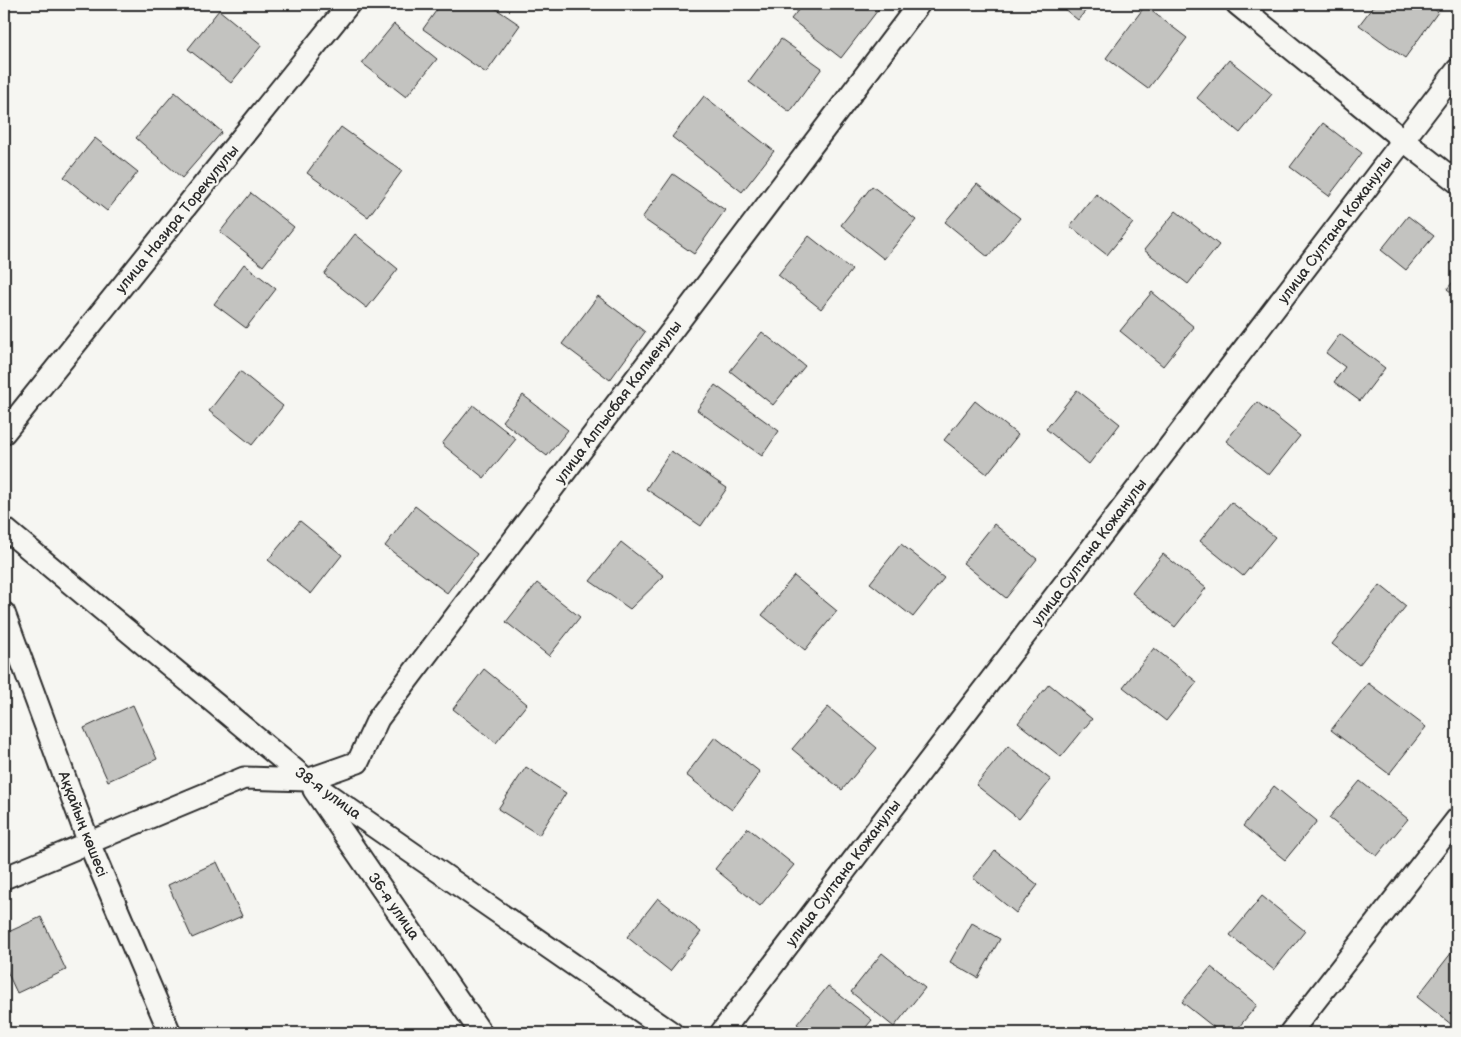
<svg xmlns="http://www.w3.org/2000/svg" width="1461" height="1037" viewBox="0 0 1461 1037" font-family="'Balsamiq Sans',sans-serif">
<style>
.building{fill:#c3c3c0;stroke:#2b2b2b}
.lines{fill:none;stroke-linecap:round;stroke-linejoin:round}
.minor-casing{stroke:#2b2b2b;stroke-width:25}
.minor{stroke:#f6f6f2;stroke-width:21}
.labels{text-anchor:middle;stroke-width:4.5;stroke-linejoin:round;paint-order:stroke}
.street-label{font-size:15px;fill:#2b2b2b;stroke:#f6f6f2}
</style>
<rect width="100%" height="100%" fill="#f6f6f2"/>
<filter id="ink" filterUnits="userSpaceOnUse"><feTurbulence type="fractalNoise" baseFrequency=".02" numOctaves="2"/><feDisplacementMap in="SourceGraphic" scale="10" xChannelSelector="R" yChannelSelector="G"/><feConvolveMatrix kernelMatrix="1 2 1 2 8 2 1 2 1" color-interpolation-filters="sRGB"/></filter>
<g filter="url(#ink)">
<g class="building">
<polygon points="441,4 489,4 520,25 486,73 423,29"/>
<polygon points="803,4 877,4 881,6 841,58 791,19"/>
<polygon points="1058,4 1091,4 1078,20"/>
<polygon points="1375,4 1427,4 1438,12 1405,58 1359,25"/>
<polygon points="1145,6 1187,38 1148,89 1106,58"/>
<polygon points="219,10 262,45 231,83 188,49"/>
<polygon points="394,24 437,59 406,97 362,63"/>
<polygon points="781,39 822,68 790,112 749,82"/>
<polygon points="1229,60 1272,94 1240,133 1197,98"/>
<polygon points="175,92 222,132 182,178 136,138"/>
<polygon points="704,96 774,151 742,192 672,137"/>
<polygon points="1323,123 1362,153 1329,196 1290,167"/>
<polygon points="341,127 402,171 368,217 307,173"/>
<polygon points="95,138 138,172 107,211 64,177"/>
<polygon points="673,174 725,210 694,254 642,218"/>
<polygon points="977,184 1020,218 988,257 945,222"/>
<polygon points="872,186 916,220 884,259 841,225"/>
<polygon points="251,193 294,227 263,266 220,232"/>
<polygon points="1096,194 1133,223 1107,255 1070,226"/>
<polygon points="1176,211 1219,245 1188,284 1144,250"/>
<polygon points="1408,216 1434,236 1406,270 1381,250"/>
<polygon points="355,234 398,269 367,308 324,274"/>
<polygon points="809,236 852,270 821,309 778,275"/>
<polygon points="244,264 276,289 246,328 214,304"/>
<polygon points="1457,277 1457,297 1447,289"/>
<polygon points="1152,292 1194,327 1163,366 1120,331"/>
<polygon points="598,296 645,332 610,380 562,344"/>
<polygon points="762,332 805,366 773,405 730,371"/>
<polygon points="1340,334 1385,368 1360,401 1334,382 1345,367 1326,353"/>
<polygon points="240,371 283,406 252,445 209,411"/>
<polygon points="715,385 779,431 762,456 697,410"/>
<polygon points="1077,390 1120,424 1089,464 1046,429"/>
<polygon points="523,395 568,430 547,456 502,421"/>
<polygon points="975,401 1018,435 987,474 944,440"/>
<polygon points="1257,402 1300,436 1269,475 1226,441"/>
<polygon points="473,405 516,439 484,478 442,444"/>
<polygon points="671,451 727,488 701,526 646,489"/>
<polygon points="1231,502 1275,537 1243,576 1200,541"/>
<polygon points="415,506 477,554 447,593 385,546"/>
<polygon points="300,521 342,555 311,594 268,560"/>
<polygon points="994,524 1037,559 1006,598 963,563"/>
<polygon points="621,542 664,576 630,609 590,581"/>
<polygon points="901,544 944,578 913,617 870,583"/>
<polygon points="1163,554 1206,588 1175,627 1132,593"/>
<polygon points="794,576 837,611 805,650 762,615"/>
<polygon points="537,583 580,617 549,656 506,622"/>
<polygon points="1380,585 1406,606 1359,665 1332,644"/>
<polygon points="1154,648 1197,682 1166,721 1123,687"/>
<polygon points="484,669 527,704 496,743 453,709"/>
<polygon points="1368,683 1426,727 1389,774 1331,730"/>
<polygon points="1049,684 1092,719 1061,757 1018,723"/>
<polygon points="133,705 157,759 108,781 84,728"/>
<polygon points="828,707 877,748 842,790 792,749"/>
<polygon points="715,737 760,772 732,810 686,775"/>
<polygon points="1008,746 1051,780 1019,819 976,785"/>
<polygon points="526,767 566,793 539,835 498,809"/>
<polygon points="1360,781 1408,819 1377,856 1329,818"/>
<polygon points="1274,786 1317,821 1285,860 1243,826"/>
<polygon points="748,828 794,865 760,906 715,869"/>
<polygon points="995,851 1038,885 1016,913 973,878"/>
<polygon points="217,862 242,916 192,938 168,885"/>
<polygon points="1262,896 1305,931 1274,970 1230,935"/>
<polygon points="658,898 701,932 670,971 627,937"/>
<polygon points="41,917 66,970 17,993 4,965 4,934"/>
<polygon points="972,923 1000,939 978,978 950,962"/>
<polygon points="1452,952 1457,956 1457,1029 1417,997"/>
<polygon points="882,953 925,988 894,1027 851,992"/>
<polygon points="1211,967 1257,1005 1234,1033 1221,1033 1182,1002"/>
<polygon points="828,986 872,1020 861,1033 808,1033 797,1024"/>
<polygon points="1389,1025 1400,1033 1382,1033"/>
</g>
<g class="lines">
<g class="minor-casing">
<g id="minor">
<polyline points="1237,4 1403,140 1457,182"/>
<polyline points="4,433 349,4"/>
<polyline points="4,528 307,780 672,1033"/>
<polyline points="4,613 89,843 170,1033"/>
<polyline points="314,790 481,1033"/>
<polyline points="4,878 244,778 307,780 358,762 378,719 919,4"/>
<polyline points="721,1033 1457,70"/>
<polyline points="1290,1033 1457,819"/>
</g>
</g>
<use href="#minor" class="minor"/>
</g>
</g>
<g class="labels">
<g class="street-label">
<text transform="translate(177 219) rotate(-51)" y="5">улица Назира Торекулулы</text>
<text transform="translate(1335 230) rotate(-53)" y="5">улица Султана Кожанулы</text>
<text transform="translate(618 402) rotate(-53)" y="5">улица Алпысбая Калменулы</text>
<text transform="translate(1089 552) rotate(-53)" y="5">улица Султана Кожанулы</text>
<text transform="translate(328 793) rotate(36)" y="5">38-я улица</text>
<text transform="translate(83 824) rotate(69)" y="5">Аққайың көшесі</text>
<text transform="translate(843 873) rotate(-53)" y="5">улица Султана Кожанулы</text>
<text transform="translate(394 906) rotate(55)" y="5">36-я улица</text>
</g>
</g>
<rect width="1461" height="1037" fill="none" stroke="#f6f6f2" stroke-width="20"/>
<rect x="10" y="10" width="1441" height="1017" fill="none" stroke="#2b2b2b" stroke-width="2" filter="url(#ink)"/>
</svg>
